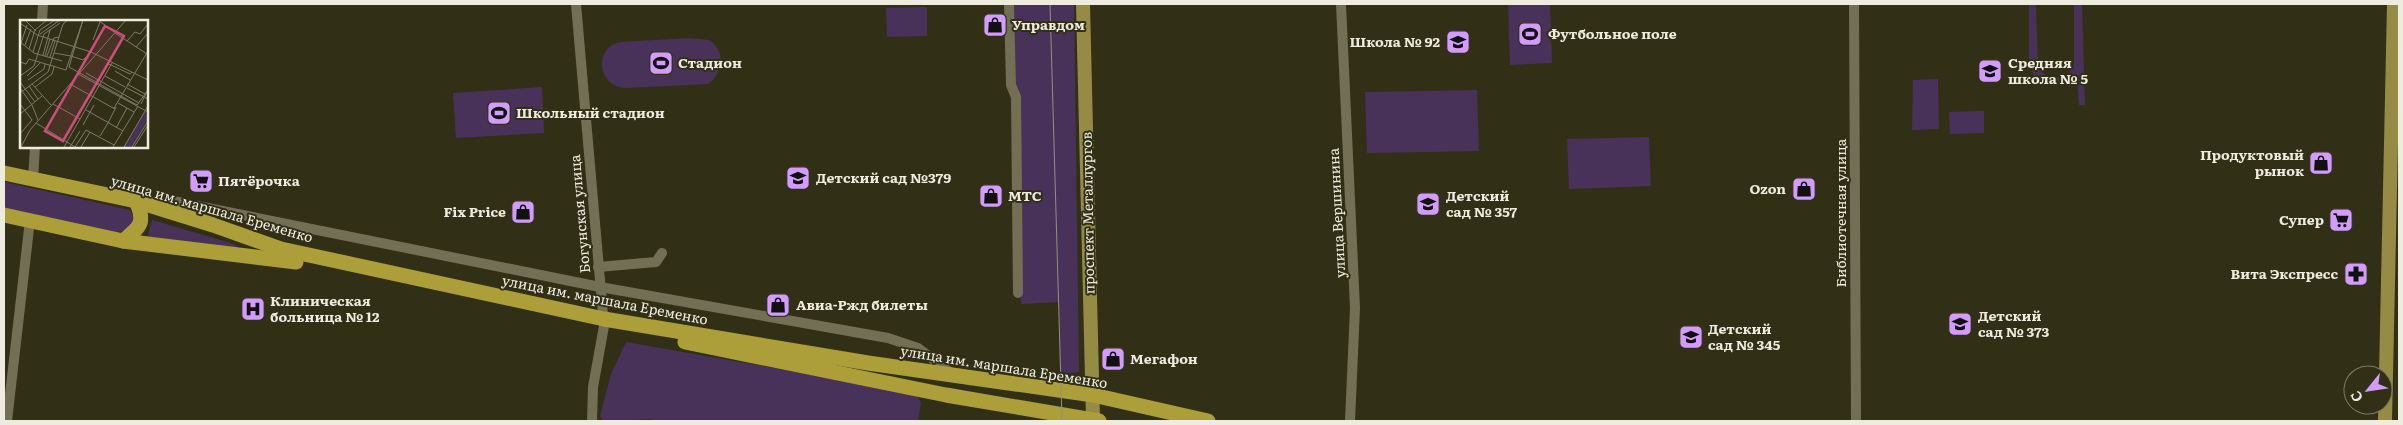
<svg xmlns="http://www.w3.org/2000/svg" width="2403" height="425" viewBox="0 0 2403 425" font-family="Literata,serif">
<style>
.green{fill:#49325a}
.lines{fill:none;stroke-linecap:round;stroke-linejoin:round}
.minor{stroke:#736f55;stroke-width:10}
.major{stroke:#958b44;stroke-width:14}
.highway{stroke:#ac9e39;stroke-width:15}
.tram{stroke:#92907d;stroke-width:1}
.labels{text-anchor:middle;stroke-width:4;stroke-linejoin:round;paint-order:stroke}
.poi-label{font-size:14px;font-weight:bold;fill:#eeecde;stroke:#322f17;text-anchor:start}
.street-label{font-size:14px;fill:#eeecde;stroke:#322f17}
.inset-road{fill:none;stroke:#7d7b67;stroke-width:1}
.view{fill:#cd4d7c;fill-opacity:0.15;stroke:#cd4d7c;stroke-width:2.5}
.inset-edge{fill:none;stroke:#eeecde;stroke-width:2.5}
</style>
<rect width="100%" height="100%" fill="#322f17"/>
<g class="green">
<polygon points="1014,4 1074,4 1079,372 1060,374 1059,302 1021,304"/>
<polygon points="1508,4 1550,4 1552,63 1510,65"/>
<path d="M2029 4H2036L2038 67C2046 82 2065 79 2074 67V4H2082L2085 105H2079L2077 74C2059 89 2033 89 2029 61Z"/>
<polygon points="927,7 927,36 887,37 886,8"/>
<path d="M689 38 709 40C726 50 723 74 708 84L625 88C597 86 593 47 621 42Z"/>
<polygon points="1938,79 1939,129 1912,130 1913,80"/>
<polygon points="542,87 544,133 456,138 453,93"/>
<polygon points="1477,90 1479,151 1367,153 1365,92"/>
<polygon points="1984,111 1984,133 1950,134 1949,112"/>
<polygon points="1649,137 1651,186 1569,189 1567,139"/>
<polygon points="4,182 130,210 133,216 134,223 124,231 116,232 4,208"/>
<polygon points="152,220 237,245 235,249 148,236"/>
<polygon points="626,342 915,393 921,402 918,421 658,421 650,419 603,421 600,416 611,374"/>
</g>
<g class="lines">
<g class="minor">
<polyline points="576,4 604,326 593,387 592,421"/>
<polyline points="1009,4 1011,85 1016,97 1018,293"/>
<polyline points="1341,4 1355,308 1350,421"/>
<polyline points="1854,4 1856,421"/>
<polyline points="42,21 43,4"/>
<polyline points="33,180 35,146"/>
<polyline points="153,205 173,201 600,287 888,338 918,348 951,373"/>
<polyline points="598,267 656,262 662,253"/>
<polyline points="7,421 30,220"/>
</g>
<g class="major">
<polyline points="1083,4 1093,420"/>
<polyline points="2385,421 2394,4"/>
</g>
<g class="highway">
<polyline points="4,173 136,201 213,225 281,249 604,319 868,363 1093,395 1208,421"/>
<polyline points="4,215 123,241 296,262"/>
<path d="M123 241C140 227 146 223 136 201"/>
<polyline points="685,342 946,395 1099,421"/>
</g>
<polyline class="tram" points="1050,4 1062,421"/>
</g>
<defs>
<g id="shop-square" transform="scale(1.25)"><rect x="-9" y="-9" width="18" height="18" rx="4" fill="#d39cfc" stroke="#322f17"/><path d="M-5-2.5h2.3a2.7 3.5 0 0 1 5.4 0H5L5.5 6h-11ZM-1.5-2.5h3a1.5 2.3 0 0 0-3 0Z" fill="#111"/></g>
<g id="stadium-square" transform="scale(1.25)"><rect x="-9" y="-9" width="18" height="18" rx="4" fill="#d39cfc" stroke="#322f17"/><path d="M0-5a6.5 5 0 1 0 0 10a6.5 5 0 1 0 0-10ZM-3.5-1.8h7v3.6h-7Z" fill="#111"/></g>
<g id="school-square" transform="scale(1.25)"><rect x="-9" y="-9" width="18" height="18" rx="4" fill="#d39cfc" stroke="#322f17"/><path d="M0-5L7-2L0 1L-7-2ZM-4 1L0 2.5L4 1V4Q0 6-4 4Z" fill="#111"/></g>
<g id="supermarket-square" transform="scale(1.25)"><rect x="-9" y="-9" width="18" height="18" rx="4" fill="#d39cfc" stroke="#322f17"/><path d="M-6-5.5h2.5l.6 2H6L4.5 2H-2.5L-4.4-4H-6ZM-1.5 3.2a1.3 1.3 0 1 0 .1 0ZM3 3.2a1.3 1.3 0 1 0 .1 0Z" fill="#111"/></g>
<g id="pharmacy-square" transform="scale(1.25)"><rect x="-9" y="-9" width="18" height="18" rx="4" fill="#d39cfc" stroke="#322f17"/><path d="M-2-6h4v4h4v4h-4v4h-4v-4h-4v-4h4Z" fill="#111"/></g>
<g id="hospital-square" transform="scale(1.25)"><rect x="-9" y="-9" width="18" height="18" rx="4" fill="#d39cfc" stroke="#322f17"/><path d="M-5-5h3v3.5h4V-5h3V5h-3V1.5h-4V5h-3Z" fill="#111"/></g>
</defs>
<g fill-rule="evenodd">
<use href="#shop-square" x="995" y="25"/>
<use href="#stadium-square" x="1530" y="34"/>
<use href="#school-square" x="1458" y="42"/>
<use href="#stadium-square" x="661" y="63"/>
<use href="#school-square" x="1990" y="71"/>
<use href="#stadium-square" x="499" y="113"/>
<use href="#shop-square" x="2321" y="163"/>
<use href="#school-square" x="798" y="178"/>
<use href="#supermarket-square" x="201" y="181"/>
<use href="#shop-square" x="1804" y="189"/>
<use href="#shop-square" x="991" y="196"/>
<use href="#school-square" x="1428" y="204"/>
<use href="#shop-square" x="523" y="212"/>
<use href="#supermarket-square" x="2341" y="220"/>
<use href="#pharmacy-square" x="2356" y="274"/>
<use href="#shop-square" x="778" y="305"/>
<use href="#hospital-square" x="253" y="309"/>
<use href="#school-square" x="1960" y="324"/>
<use href="#school-square" x="1691" y="337"/>
<use href="#shop-square" x="1113" y="359"/>
</g>
<g class="labels">
<g class="poi-label">
<text x="1012" y="30">Управдом</text>
<text x="1548" y="39">Футбольное поле</text>
<text x="1440" y="47" text-anchor="end">Школа № 92</text>
<text x="678" y="68">Стадион</text>
<text x="2008" y="68">Средняя<tspan x="2008" dy="16">школа № 5</tspan></text>
<text x="516" y="118">Школьный стадион</text>
<text x="2304" y="160" text-anchor="end">Продуктовый<tspan x="2304" dy="16">рынок</tspan></text>
<text x="816" y="183">Детский сад №379</text>
<text x="218" y="186">Пятёрочка</text>
<text x="1786" y="194" text-anchor="end">Ozon</text>
<text x="1008" y="201">МТС</text>
<text x="1446" y="201">Детский<tspan x="1446" dy="16">сад № 357</tspan></text>
<text x="506" y="217" text-anchor="end">Fix Price</text>
<text x="2324" y="225" text-anchor="end">Супер</text>
<text x="2338" y="279" text-anchor="end">Вита Экспресс</text>
<text x="270" y="306">Клиническая<tspan x="270" dy="16">больница № 12</tspan></text>
<text x="796" y="310">Авиа-Ржд билеты</text>
<text x="1978" y="321">Детский<tspan x="1978" dy="16">сад № 373</tspan></text>
<text x="1708" y="334">Детский<tspan x="1708" dy="16">сад № 345</tspan></text>
<text x="1130" y="364">Мегафон</text>
</g>
<g class="street-label">
<text transform="translate(212 209) rotate(16)" y="5">улица им. маршала Еременко</text>
<text transform="translate(1088 213) rotate(-91)" y="5">проспект Металлургов</text>
<text transform="translate(1337 213) rotate(-93)" y="5">улица Вершинина</text>
<text transform="translate(1841 213) rotate(-90)" y="5">Библиотечная улица</text>
<text transform="translate(580 214) rotate(-95)" y="5">Богунская улица</text>
<text transform="translate(605 300) rotate(11)" y="5">улица им. маршала Еременко</text>
<text transform="translate(1004 367) rotate(9)" y="5">улица им. маршала Еременко</text>
</g>
</g>
<g transform="translate(20 20)">
<rect width="128" height="128" fill="#322f17"/>
<path d="M125 91 127 100 112 127H104Z" fill="#49325a"/>
<path class="inset-road" d="M5 0 16 11M63 0 49 47 117 85 128 70M78 0 94 12M0 3 17 15 71 32 128 60M95 13 127 34M20 14 40 0M73 20 80 2M107 21 115 12 120 14 128 4M0 22 14 33 42 41M1 23 7 5M5 25 11 9M116 27 128 13M9 29 15 10 27 0M13 32 20 10 35 0M34 33 51 36M23 35 30 10M25 36 30 19M27 36 34 18 39 17M51 36 63 40 71 32M30 37 35 21M0 42 6 44 9 39 46 50 63 0M91 45 110 54 112 52M95 51 110 60M66 53 119 83M58 54 128 92M0 56 14 46 24 14 40 3M7 56 20 43M85 56 105 67M80 58 88 44 91 45M8 60 24 49 25 44M0 62 15 82M12 64 31 85M50 64 95 89M107 64 125 74M9 66 18 79M15 67 32 54 34 47M0 68 12 85M107 68 128 79M0 73 28 52 43 4 48 0M98 83 114 92M0 84 12 100 0 114M33 84 60 99M121 84 128 69M12 85 18 100M94 88 128 31M66 90 103 111M0 94 22 76M16 103 55 127M88 103 96 87M63 105 74 85M96 108 107 88M80 116 88 103M1 127 10 110 106 0M44 127 92 43M50 127 60 111M55 127 66 110 94 125M61 127 70 112M93 127 118 86M104 127 128 86M112 127 128 101M114 127 128 105"/>
<path class="view" d="M85 6 104 16 43 121 25 111Z"/>
<rect width="128" height="128" class="inset-edge"/>
</g>
<rect width="2403" height="425" fill="none" stroke="#eeecde" stroke-width="10"/>
<g transform="translate(2368 390) rotate(240)"><circle r="24" fill="#322f17" stroke="#7d7b67"/>
<path d="M0-4L9 19L0 12L-9 19Z" fill="#d39cfc"/>
<text y="-8" font-size="14" font-weight="bold" text-anchor="middle" fill="#eeecde">С</text>
</g>
</svg>
